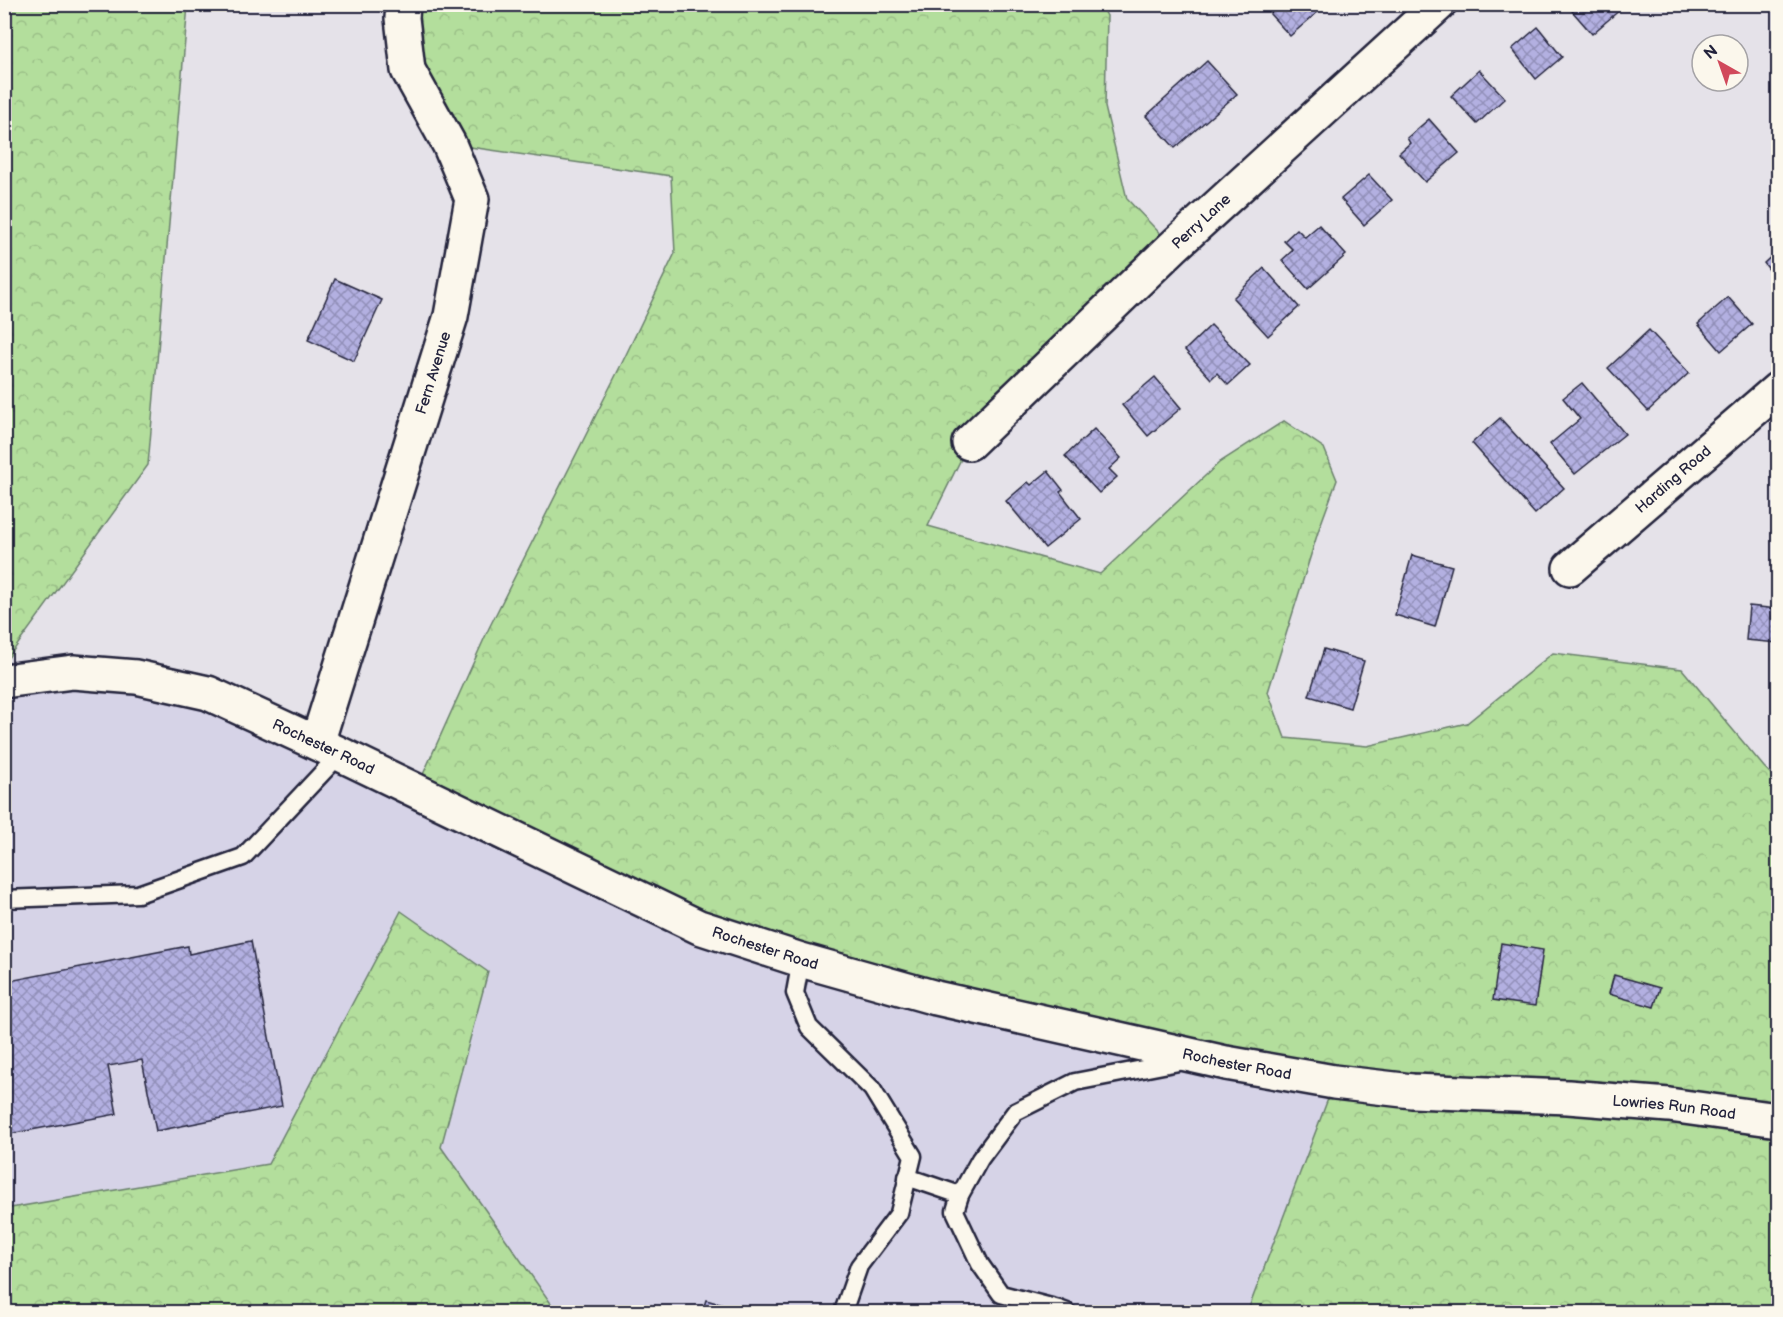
<svg xmlns="http://www.w3.org/2000/svg" width="1783" height="1317" viewBox="0 0 1783 1317" font-family="'Balsamiq Sans',sans-serif">
<style>
.built{fill:#d6d3e7}
.forest{fill:url(#forest-crowns);stroke:#6a806c;stroke-width:1.5}
.building{fill:url(#building-cross-hatch);stroke:#22223b;stroke-width:1.5}
.lines{fill:none;stroke-linecap:round;stroke-linejoin:round}
.lane-casing{stroke:#22223b;stroke-width:21}
.street-casing{stroke:#22223b;stroke-width:38}
.secondary-casing{stroke:#22223b;stroke-width:38}
.lane{stroke:#fbf7ec;stroke-width:16}
.street{stroke:#fbf7ec;stroke-width:33}
.secondary{stroke:#fbf7ec;stroke-width:33}
.labels{text-anchor:middle;stroke-width:5;stroke-linejoin:round;paint-order:stroke}
.street-label{font-size:15px;fill:#22223b;stroke:#fbf7ec}
</style>
<defs>
<pattern id="forest-crowns" width="20" height="18" patternUnits="userSpaceOnUse" patternTransform="scale(1.5)"><rect width="20" height="18" fill="#b3de9c"/><path d="M2 6a3 3 0 1 1 6 0M12 15a3 3 0 1 1 6 0" fill="none" stroke="#9abe87"/></pattern>
<pattern id="building-cross-hatch" width="8" height="8" patternUnits="userSpaceOnUse" patternTransform="scale(1.5)"><rect width="8" height="8" fill="#b3b0e1"/><path d="M0 0l8 8M0 8l8-8" fill="none" stroke="#918fb8"/></pattern>
</defs>
<rect width="100%" height="100%" fill="#e5e2e9"/>
<filter id="ink" filterUnits="userSpaceOnUse"><feTurbulence type="fractalNoise" baseFrequency=".0167" numOctaves="2"/><feDisplacementMap in="SourceGraphic" scale="12" xChannelSelector="R" yChannelSelector="G"/><feConvolveMatrix kernelMatrix="1 2 1 2 8 2 1 2 1" color-interpolation-filters="sRGB"/></filter>
<g filter="url(#ink)">
<polygon class="built" points="136,677 340,754 1334,1082 1250,1305 1249,1312 557,1312 441,1147 488,972 401,911 268,1165 5,1209 5,681"/>
<g class="forest">
<polygon points="5,4 188,5 148,465 5,662"/>
<polygon points="403,5 1101,5 1107,16 1105,107 1127,199 1173,247 969,443 928,526 1100,574 1220,462 1284,421 1324,448 1337,480 1319,529 1268,692 1285,738 1367,746 1467,723 1553,653 1682,669 1764,767 1778,781 1778,1312 1249,1312 1250,1305 1334,1083 801,960 416,790 489,628 621,365 675,253 671,176 449,144"/>
<polygon points="401,911 488,972 441,1147 557,1312 5,1312 5,1209 268,1164"/>
</g>
<g class="building">
<polygon points="1281,4 1327,4 1290,36 1270,14"/>
<polygon points="1566,4 1619,4 1622,8 1592,34"/>
<polygon points="1538,27 1562,57 1536,79 1512,49"/>
<polygon points="1207,61 1237,94 1175,148 1146,116"/>
<polygon points="1479,70 1505,98 1477,124 1451,96"/>
<polygon points="1429,119 1459,153 1425,182 1399,153 1410,143 1407,138"/>
<polygon points="1369,175 1392,200 1364,225 1341,199"/>
<polygon points="1319,225 1346,255 1308,289 1282,260 1293,250 1284,241 1297,229 1305,237"/>
<polygon points="1778,250 1778,281 1764,263"/>
<polygon points="1264,268 1299,307 1268,336 1233,298"/>
<polygon points="335,279 382,300 354,361 308,340"/>
<polygon points="1728,297 1752,324 1721,351 1698,324"/>
<polygon points="1211,325 1250,365 1228,385 1217,373 1211,379 1185,350"/>
<polygon points="1649,330 1689,373 1648,411 1608,368"/>
<polygon points="1155,377 1181,408 1148,436 1122,405"/>
<polygon points="1582,383 1625,434 1575,474 1550,444 1580,419 1563,398"/>
<polygon points="1500,418 1564,488 1535,514 1472,443"/>
<polygon points="1094,429 1121,458 1109,469 1117,477 1099,493 1065,456"/>
<polygon points="1048,471 1063,490 1060,492 1081,519 1045,548 1006,501 1028,482 1031,485"/>
<polygon points="1412,555 1452,566 1435,627 1395,615"/>
<polygon points="1749,606 1778,609 1778,643 1746,640"/>
<polygon points="1324,649 1364,661 1350,708 1309,696"/>
<polygon points="251,941 282,1106 156,1131 142,1060 108,1066 117,1114 4,1135 4,982 188,946 189,954"/>
<polygon points="1501,943 1543,950 1535,1006 1493,1000"/>
<polygon points="1614,975 1660,988 1654,1007 1609,994"/>
<polygon points="706,1300 735,1308 734,1312 702,1312"/>
</g>
<g class="lines">
<g class="lane-casing">
<g id="lane">
<polyline points="4,899 138,894 243,857 340,754"/>
<polyline points="801,960 795,993 809,1027 872,1089 913,1156 899,1213 859,1266 843,1312"/>
<polyline points="907,1177 960,1195"/>
<polyline points="1067,1312 1059,1309 1001,1294 980,1264 955,1211 960,1195 980,1159 1015,1112 1075,1082 1184,1061"/>
</g>
</g>
<g class="street-casing">
<g id="street">
<path id="s1" d="M969 443 1173 247 1439 4"/>
<path id="s2" d="M1570 568 1778 389"/>
<path id="s3" d="M317 743 451 316 472 199 449 144 408 70 402 18 403 4"/>
</g>
</g>
<g class="secondary-casing">
<g id="secondary">
<path id="s4" d="M4 681 73 672 136 677 208 693 340 754 699 927 801 960 936 998 1226 1063 1334 1082 1412 1091 1568 1097 1669 1105 1778 1120"/>
</g>
</g>
<use href="#lane" class="lane"/>
<use href="#street" class="street"/>
<use href="#secondary" class="secondary"/>
</g>
</g>
<g class="labels">
<g class="street-label">
<text dy="5" stroke="none"><textPath href="#s1" startOffset="321">Perry Lane</textPath></text>
<text dy="5" stroke="none"><textPath href="#s3" startOffset="388">Fern Avenue</textPath></text>
<text dy="5" stroke="none"><textPath href="#s2" startOffset="136">Harding Road</textPath></text>
<text dy="5" stroke="none"><textPath href="#s4" startOffset="334">Rochester Road</textPath></text>
<text dy="5" stroke="none"><textPath href="#s4" startOffset="820">Rochester Road</textPath></text>
<text dy="5" stroke="none"><textPath href="#s4" startOffset="1306">Rochester Road</textPath></text>
<text dy="5" stroke="none"><textPath href="#s4" startOffset="1746">Lowries Run Road</textPath></text>
</g>
</g>
<rect width="1783" height="1317" fill="none" stroke="#fbf7ec" stroke-width="24"/>
<rect x="12" y="12" width="1759" height="1293" fill="none" stroke="#22223b" stroke-width="2" filter="url(#ink)"/>
<g transform="translate(1720 63) rotate(320)"><circle r="28" fill="#fbf7ec" stroke="#a4a2a5" stroke-width="1.5"/>
<path d="M0-4.5L10 22L0 15L-10 22Z" fill="#d1495b"/>
<text y="-9" font-size="16" font-weight="bold" text-anchor="middle" fill="#22223b">N</text>
</g>
</svg>
